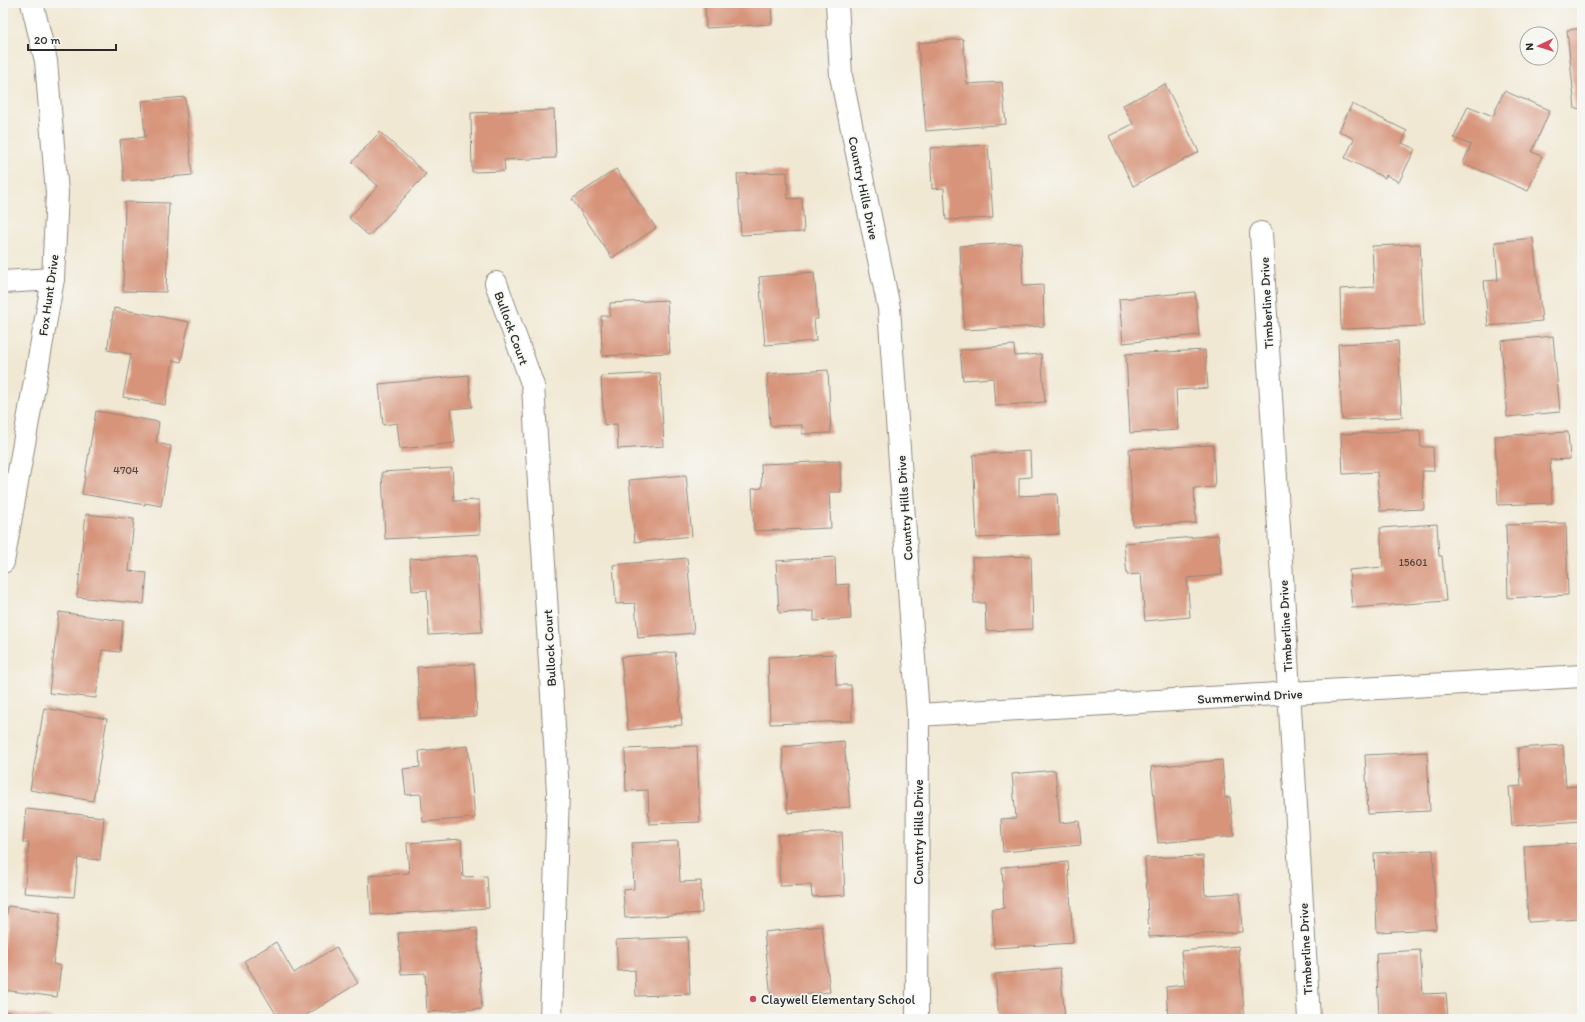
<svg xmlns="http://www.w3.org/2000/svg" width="1585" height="1022" viewBox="0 0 1585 1022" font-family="Itim,sans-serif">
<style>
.building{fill:#d7947a}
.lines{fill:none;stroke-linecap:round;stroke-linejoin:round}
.street-casing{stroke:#8e8a7f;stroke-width:24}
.street{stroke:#fff;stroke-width:22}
.poi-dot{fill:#d1495b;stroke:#f6f6f2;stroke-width:1.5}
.labels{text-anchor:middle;stroke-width:3.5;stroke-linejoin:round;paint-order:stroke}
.number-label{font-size:11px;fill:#56453f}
.street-label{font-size:13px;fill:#2b2b2b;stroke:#f6f6f2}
.poi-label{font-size:13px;fill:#2b2b2b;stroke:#f6f6f2;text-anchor:start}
</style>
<rect width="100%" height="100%" fill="#f6f6f2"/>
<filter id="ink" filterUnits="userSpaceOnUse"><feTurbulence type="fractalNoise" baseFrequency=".025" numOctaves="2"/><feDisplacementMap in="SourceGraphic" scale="8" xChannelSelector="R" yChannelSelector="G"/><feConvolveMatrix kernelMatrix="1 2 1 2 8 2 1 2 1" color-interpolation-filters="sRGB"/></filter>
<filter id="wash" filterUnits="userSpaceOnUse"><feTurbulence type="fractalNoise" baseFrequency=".012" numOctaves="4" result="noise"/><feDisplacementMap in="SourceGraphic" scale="16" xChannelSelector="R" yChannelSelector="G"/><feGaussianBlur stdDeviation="0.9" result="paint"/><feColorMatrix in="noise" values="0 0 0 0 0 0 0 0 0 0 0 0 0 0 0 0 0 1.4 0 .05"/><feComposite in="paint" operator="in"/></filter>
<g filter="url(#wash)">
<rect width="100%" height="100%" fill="#f1e8d3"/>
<g id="blocks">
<g class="building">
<polygon points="705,3 771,3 772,24 706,28"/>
<polygon points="1582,28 1582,108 1575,109 1567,30"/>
<polygon points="963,39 967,84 1002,82 1006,124 926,131 918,43"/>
<polygon points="1165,84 1199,152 1133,186 1109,136 1133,124 1123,105"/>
<polygon points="1504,91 1550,110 1532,152 1542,156 1528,191 1463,163 1471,145 1454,138 1468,106 1493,116"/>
<polygon points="185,97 192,175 124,181 120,140 145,137 142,101"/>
<polygon points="1352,104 1407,131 1402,143 1415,149 1399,182 1386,175 1385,178 1345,158 1354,139 1339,131"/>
<polygon points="554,110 556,158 504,160 505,171 472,172 471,113"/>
<polygon points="380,132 426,174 369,236 349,218 378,186 352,162"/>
<polygon points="988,145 993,218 946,220 944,188 932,189 930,148"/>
<polygon points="616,169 656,228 612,258 572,199"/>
<polygon points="787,172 788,199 802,198 804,232 741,235 737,174"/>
<polygon points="125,202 169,203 166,292 123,291"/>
<polygon points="1533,238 1542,321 1488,326 1484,281 1498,280 1495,242"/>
<polygon points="1021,243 1023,286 1043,285 1044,326 964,330 960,246"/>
<polygon points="1420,244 1424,326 1341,329 1340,289 1374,287 1372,246"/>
<polygon points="814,272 818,319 814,319 816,341 765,345 759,277"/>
<polygon points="1195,292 1199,335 1123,343 1119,299"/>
<polygon points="667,300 670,353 602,356 601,316 610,316 610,303"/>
<polygon points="114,308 189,322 181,362 173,360 165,405 123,397 131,354 107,350"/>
<polygon points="1553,336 1560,412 1507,417 1501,341"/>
<polygon points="1398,341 1402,417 1342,420 1338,344"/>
<polygon points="1014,345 1015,356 1041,354 1045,402 995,406 993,378 963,380 960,350"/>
<polygon points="1205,350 1208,388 1176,390 1178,430 1130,433 1126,354"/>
<polygon points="828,370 831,433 802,434 802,425 770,426 767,374"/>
<polygon points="660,373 664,446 618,449 617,424 604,425 601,376"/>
<polygon points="468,375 472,407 451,409 455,443 400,449 397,423 383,425 379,384"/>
<polygon points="96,411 159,422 156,443 171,446 161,506 145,503 145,505 82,494"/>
<polygon points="1420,430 1421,447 1433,447 1434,471 1422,471 1424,509 1380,511 1377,472 1343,474 1341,434"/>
<polygon points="1568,432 1570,459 1550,460 1552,503 1498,505 1495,436"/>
<polygon points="1213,445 1215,487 1194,488 1196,523 1133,526 1129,449"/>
<polygon points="1030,451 1031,477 1019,478 1019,496 1057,494 1059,534 977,538 973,455"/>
<polygon points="840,461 841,492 829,492 831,528 754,531 752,489 762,488 761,464"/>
<polygon points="452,468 454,501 479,500 480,534 385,539 382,472"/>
<polygon points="686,475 692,536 635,542 629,480"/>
<polygon points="86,514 134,519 129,571 147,573 144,604 77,597"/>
<polygon points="1566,523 1568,595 1508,598 1506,525"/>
<polygon points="1437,524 1439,556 1442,556 1446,601 1352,608 1349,570 1383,567 1380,528"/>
<polygon points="1218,535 1222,575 1187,578 1190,617 1145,621 1141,574 1127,575 1124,543"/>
<polygon points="477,555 482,632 429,635 427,590 412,591 410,559"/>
<polygon points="1031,556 1033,629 986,631 985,603 974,603 972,558"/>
<polygon points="835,557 836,585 849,584 851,619 814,621 814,611 779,613 776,561"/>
<polygon points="687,558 694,633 638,638 635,603 616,604 613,565"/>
<polygon points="59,612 123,621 120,652 102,650 96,698 49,693"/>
<polygon points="675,652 682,725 628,730 621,657"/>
<polygon points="835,654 836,685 851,685 852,721 770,724 768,657"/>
<polygon points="474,664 477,716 420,719 417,667"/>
<polygon points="44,708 107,719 93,801 30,790"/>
<polygon points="844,741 850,807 788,813 782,747"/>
<polygon points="1563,745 1566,787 1582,786 1582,821 1512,826 1509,787 1521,786 1518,748"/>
<polygon points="468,746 475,818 423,822 421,794 406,795 403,769 420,767 419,751"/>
<polygon points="697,746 700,822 649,824 648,790 626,791 625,749"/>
<polygon points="1427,752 1430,811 1368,814 1365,755"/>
<polygon points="1222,760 1225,798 1230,797 1234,836 1158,843 1151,767"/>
<polygon points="1055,770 1060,823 1079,821 1081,845 1003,852 1001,819 1016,818 1012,774"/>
<polygon points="26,809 104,817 100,860 78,858 74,897 24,893 29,843 23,843"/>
<polygon points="842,832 845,895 812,897 811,885 780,886 778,835"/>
<polygon points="461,839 463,877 487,876 489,908 371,915 369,876 409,873 407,843"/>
<polygon points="678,841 680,882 701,881 702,913 625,918 623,890 634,889 632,843"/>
<polygon points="1582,843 1582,880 1578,880 1580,919 1528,922 1524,846"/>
<polygon points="1433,850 1436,929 1377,932 1374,853"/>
<polygon points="1203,856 1205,895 1240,893 1242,932 1149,937 1145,858"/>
<polygon points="1068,862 1073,943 994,948 992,909 1004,908 1002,867"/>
<polygon points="8,906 60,913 53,964 61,966 57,997 3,990 3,946"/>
<polygon points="822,926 830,992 771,998 764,932"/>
<polygon points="477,928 482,1009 427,1012 425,973 401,974 398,933"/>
<polygon points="687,937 690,994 636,996 635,970 618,971 616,940"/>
<polygon points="276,942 294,973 336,947 358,983 300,1019 279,1019 244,961"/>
<polygon points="1238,946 1245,1019 1168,1019 1166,987 1185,985 1181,951"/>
<polygon points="1420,950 1423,994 1446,993 1448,1019 1379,1019 1376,953"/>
<polygon points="1060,968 1065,1019 999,1019 995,974"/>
<polygon points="3,1011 54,1018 54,1019 3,1019"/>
</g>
</g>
</g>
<g filter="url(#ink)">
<use href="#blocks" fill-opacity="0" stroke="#8e8a7f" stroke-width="1"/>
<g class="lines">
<g class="street-casing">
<g id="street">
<polyline points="837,3 841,76 889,308 918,715 917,1019"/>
<polyline points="1261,233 1309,1019"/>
<polyline points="3,282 53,279"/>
<polyline points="496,283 533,386 558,792 551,1019"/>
<polyline points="3,562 53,279 57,193 46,61 32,3"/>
<polyline points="918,715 1582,676"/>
</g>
</g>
<use href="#street" class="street"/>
</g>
</g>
<circle class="poi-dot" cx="753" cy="999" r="4"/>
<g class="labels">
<g class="number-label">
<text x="126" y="474">4704</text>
<text x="1413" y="566">15601</text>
</g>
<g class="street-label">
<text transform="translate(864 188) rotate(78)" y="5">Country Hills Drive</text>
<text transform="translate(48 295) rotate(-82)" y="5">Fox Hunt Drive</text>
<text transform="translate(1266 303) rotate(-93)" y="5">Timberline Drive</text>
<text transform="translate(512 328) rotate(70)" y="5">Bullock Court</text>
<text transform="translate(904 508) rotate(-94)" y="5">Country Hills Drive</text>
<text transform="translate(1285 626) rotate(-93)" y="5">Timberline Drive</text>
<text transform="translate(549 648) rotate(-93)" y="5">Bullock Court</text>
<text transform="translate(1250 696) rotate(-3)" y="5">Summerwind Drive</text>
<text transform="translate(918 832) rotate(-90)" y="5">Country Hills Drive</text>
<text transform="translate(1305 949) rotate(-93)" y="5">Timberline Drive</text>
</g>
<g class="poi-label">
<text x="761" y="1004">Claywell Elementary School</text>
</g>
</g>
<rect width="1585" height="1022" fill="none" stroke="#f6f6f2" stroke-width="16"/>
<g transform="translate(1539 46) rotate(266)"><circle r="19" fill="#f6f6f2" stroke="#a5a5a2"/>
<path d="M0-3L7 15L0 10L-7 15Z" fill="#d1495b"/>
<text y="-6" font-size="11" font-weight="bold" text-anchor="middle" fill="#2b2b2b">N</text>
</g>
<path d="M28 44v6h88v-6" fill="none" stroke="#2b2b2b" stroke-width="2"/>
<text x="34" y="44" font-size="12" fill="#2b2b2b" stroke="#f6f6f2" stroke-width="3" paint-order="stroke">20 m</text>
</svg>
